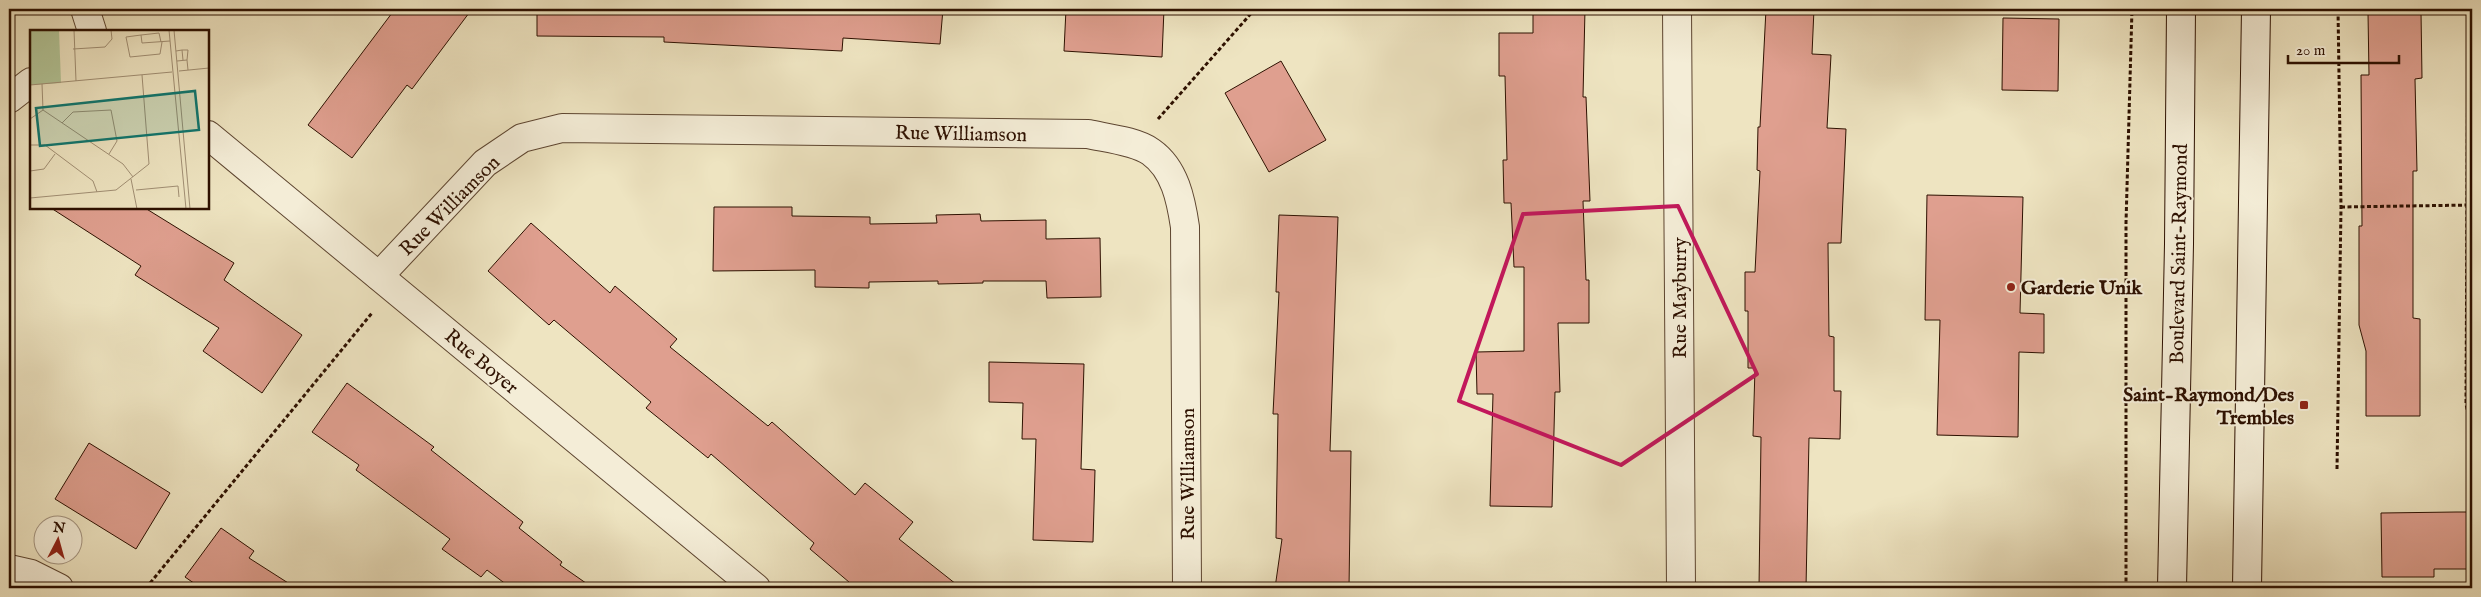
<svg xmlns="http://www.w3.org/2000/svg" width="2481" height="597" viewBox="0 0 2481 597" font-family="'IM FELL English',serif">
<style>
.building{fill:#df9f8f;stroke:#2d1000}
.lines{fill:none;stroke-linecap:round;stroke-linejoin:round}
.minor-casing{stroke:#5d4530;stroke-width:30}
.secondary-casing{stroke:#2d1000;stroke-width:30}
.path{stroke:#2d1000;stroke-width:3;stroke-dasharray:4 2.5;stroke-linecap:butt}
.minor{stroke:#f4edd7;stroke-width:28}
.secondary{stroke:#f4edd7;stroke-width:28}
.marked{fill:none;stroke:#c2185b;stroke-width:4;stroke-linejoin:round}
.poi-dot{fill:#8f2418;stroke:#f4edd7;stroke-width:2}
.labels{text-anchor:middle;stroke-width:4;stroke-linejoin:round;paint-order:stroke}
.street-label{font-size:20px;fill:#2d1000;stroke:#f4edd7}
.poi-label{font-size:20px;font-weight:bold;fill:#2d1000;stroke:#f4edd7;text-anchor:start}
.inset-road{fill:none;stroke:#a18f74;stroke-width:1}
.view{fill:#0f766e;fill-opacity:0.15;stroke:#0f766e;stroke-width:2.5}
.inset-edge{fill:none;stroke:#2d1000;stroke-width:2.5}
</style>
<rect width="100%" height="100%" fill="#eee4c1"/>
<filter id="stains"><feTurbulence type="fractalNoise" baseFrequency=".004" numOctaves="4"/><feColorMatrix values="0 0 0 0 .2 0 0 0 0 .09 0 0 0 0 .02 0 0 0 .5 -.17"/></filter>
<radialGradient id="worn" r=".72"><stop offset=".6" stop-color="#630" stop-opacity="0"/><stop offset="1" stop-color="#630" stop-opacity=".3"/></radialGradient>
<g class="building">
<polygon points="395,9 472,9 412,89 407,85 352,158 308,125"/>
<polygon points="537,9 943,9 940,44 843,38 842,51 664,42 664,37 537,36"/>
<polygon points="1066,9 1164,9 1162,57 1064,51"/>
<polygon points="1533,9 1585,9 1583,97 1586,97 1590,201 1583,201 1586,280 1589,280 1589,323 1558,323 1560,392 1555,392 1552,507 1490,506 1493,394 1477,394 1476,352 1524,351 1524,267 1514,267 1511,203 1504,203 1503,160 1507,160 1505,76 1499,76 1499,33 1533,33"/>
<polygon points="1766,9 1814,9 1812,54 1831,55 1827,128 1846,129 1841,243 1828,243 1829,336 1834,337 1834,391 1841,391 1840,439 1809,438 1806,588 1759,588 1761,437 1753,436 1755,368 1748,368 1748,311 1745,311 1745,272 1755,272 1760,171 1757,170 1758,127 1760,127"/>
<polygon points="2421,12 2422,78 2415,79 2417,171 2413,171 2413,318 2420,319 2420,416 2366,416 2366,351 2359,325 2359,226 2362,226 2361,75 2369,75 2368,13"/>
<polygon points="2003,18 2059,19 2058,91 2002,90"/>
<polygon points="1281,61 1326,140 1269,172 1225,93"/>
<polygon points="1927,195 2023,197 2020,313 2044,314 2044,353 2019,352 2018,437 1937,435 1940,320 1925,320"/>
<polygon points="714,207 792,207 792,216 870,217 870,224 937,223 936,215 980,214 981,221 1046,220 1046,239 1100,238 1101,297 1047,298 1046,281 983,281 983,283 938,284 938,281 869,282 869,288 815,287 815,270 713,271"/>
<polygon points="51,208 145,208 234,263 224,280 302,335 262,393 203,351 219,328 135,275 141,266"/>
<polygon points="1279,215 1338,217 1330,451 1351,451 1349,588 1275,588 1282,539 1276,538 1278,414 1273,414 1279,292 1276,292"/>
<polygon points="531,223 610,293 615,286 677,339 670,347 768,426 772,422 855,495 865,483 913,522 899,539 961,588 856,588 810,549 814,543 711,454 708,458 646,408 651,402 554,320 549,325 488,271"/>
<polygon points="989,362 1084,364 1081,469 1095,470 1093,542 1033,540 1036,439 1022,439 1023,403 989,402"/>
<polygon points="347,383 434,447 431,450 523,522 519,528 562,562 560,565 593,588 511,588 487,570 481,577 442,549 450,539 356,470 359,465 312,432"/>
<polygon points="89,443 170,493 136,549 55,499"/>
<polygon points="2456,512 2472,512 2472,569 2434,569 2434,577 2382,577 2381,513"/>
<polygon points="221,528 254,551 249,558 296,588 201,588 185,577"/>
</g>
<g class="lines">
<g class="minor-casing">
<g id="minor">
<polyline points="85,9 92,31"/>
<polyline points="1677,9 1681,588"/>
<polyline points="9,99 31,82"/>
<polyline points="208,135 756,588"/>
<path d="M379 276 485 163 522 138 562 128 1088 134C1106 138 1136 141 1151 152 1175 169 1181 200 1185 227L1187 588"/>
<polyline points="9,569 31,574 59,588"/>
</g>
</g>
<g class="secondary-casing">
<g id="secondary">
<polyline points="2172,588 2179,244 2181,9"/>
<polyline points="2247,588 2256,9"/>
</g>
</g>
<g class="path">
<polyline points="2387,9 2469,9"/>
<polyline points="2468,9 2466,404 2472,434"/>
<polyline points="1158,119 1255,9"/>
<polyline points="2341,207 2472,205"/>
<polyline points="2337,469 2341,207 2338,9"/>
<polyline points="146,588 372,313"/>
<polyline points="2126,588 2126,223 2132,9"/>
</g>
<use href="#minor" class="minor"/>
<use href="#secondary" class="secondary"/>
</g>
<path class="marked" d="M1678 206 1757 374 1621 465 1459 401 1523 214Z"/>
<g class="poi-dot">
<circle cx="2011" cy="287" r="5"/>
<rect x="2299" y="400" width="10" height="10" rx="2.5"/>
</g>
<g class="labels">
<g class="street-label">
<text transform="translate(961 133) rotate(1)" y="7">Rue Williamson</text>
<text transform="translate(449 205) rotate(-45)" y="7">Rue Williamson</text>
<text transform="translate(2178 254) rotate(-89)" y="7">Boulevard Saint-Raymond</text>
<text transform="translate(1679 298) rotate(-90)" y="7">Rue Mayburry</text>
<text transform="translate(482 361) rotate(40)" y="7">Rue Boyer</text>
<text transform="translate(1187 474) rotate(-90)" y="7">Rue Williamson</text>
</g>
<g class="poi-label">
<text x="2021" y="294">Garderie Unik</text>
<text x="2294" y="401" text-anchor="end">Saint-Raymond/Des<tspan x="2294" dy="23">Trembles</tspan></text>
</g>
</g>
<g transform="translate(30 30)">
<rect width="179" height="179" fill="#eee4c1"/>
<path d="M0 0H29L31 53 0 55Z" fill="#b3c597"/>
<path class="inset-road" d="M44 0 46 51M139 0 156 179M144 0 160 179M111 5 96 7 100 27 130 24 132 12M131 12 129 3 111 5 112 13 140 11M43 19 75 17 82 9 81 0M152 20H158L157 30M146 21 152 20 153 30M147 31 157 30 158 40M149 41 179 38M12 54 13 80 93 134 103 147M0 55 142 42M0 89 13 80M32 93 43 82 81 80 87 111 79 124M0 115H15L63 151 67 162M0 141 14 139 25 124M101 149 107 179M106 160 148 156 149 167M0 168 86 160 119 134 112 45"/>
<path class="view" d="M165 61 169 100 10 116 6 78Z"/>
<rect width="179" height="179" class="inset-edge"/>
</g>
<rect width="2481" height="597" fill="none" stroke="#eee4c1" stroke-width="30"/>
<rect x="10" y="10" width="2461" height="577" fill="none" stroke="#2d1000" stroke-width="2.5"/>
<rect x="15" y="15" width="2451" height="567" fill="none" stroke="#2d1000"/>
<g transform="translate(58 540) rotate(6)"><circle r="24" fill="#f4edd7" stroke="#a49581"/>
<path d="M0-4L9 19L0 12L-9 19Z" fill="#8f2418"/>
<text y="-8" font-size="14" font-weight="bold" text-anchor="middle" fill="#2d1000">N</text>
</g>
<path d="M2288 55v8h111v-8" fill="none" stroke="#2d1000" stroke-width="2.5"/>
<text x="2296" y="55" font-size="15" fill="#2d1000" stroke="#f4edd7" stroke-width="4" paint-order="stroke">20 m</text>
<rect width="100%" height="100%" filter="url(#stains)"/>
<rect width="100%" height="100%" fill="url(#worn)"/>
</svg>
